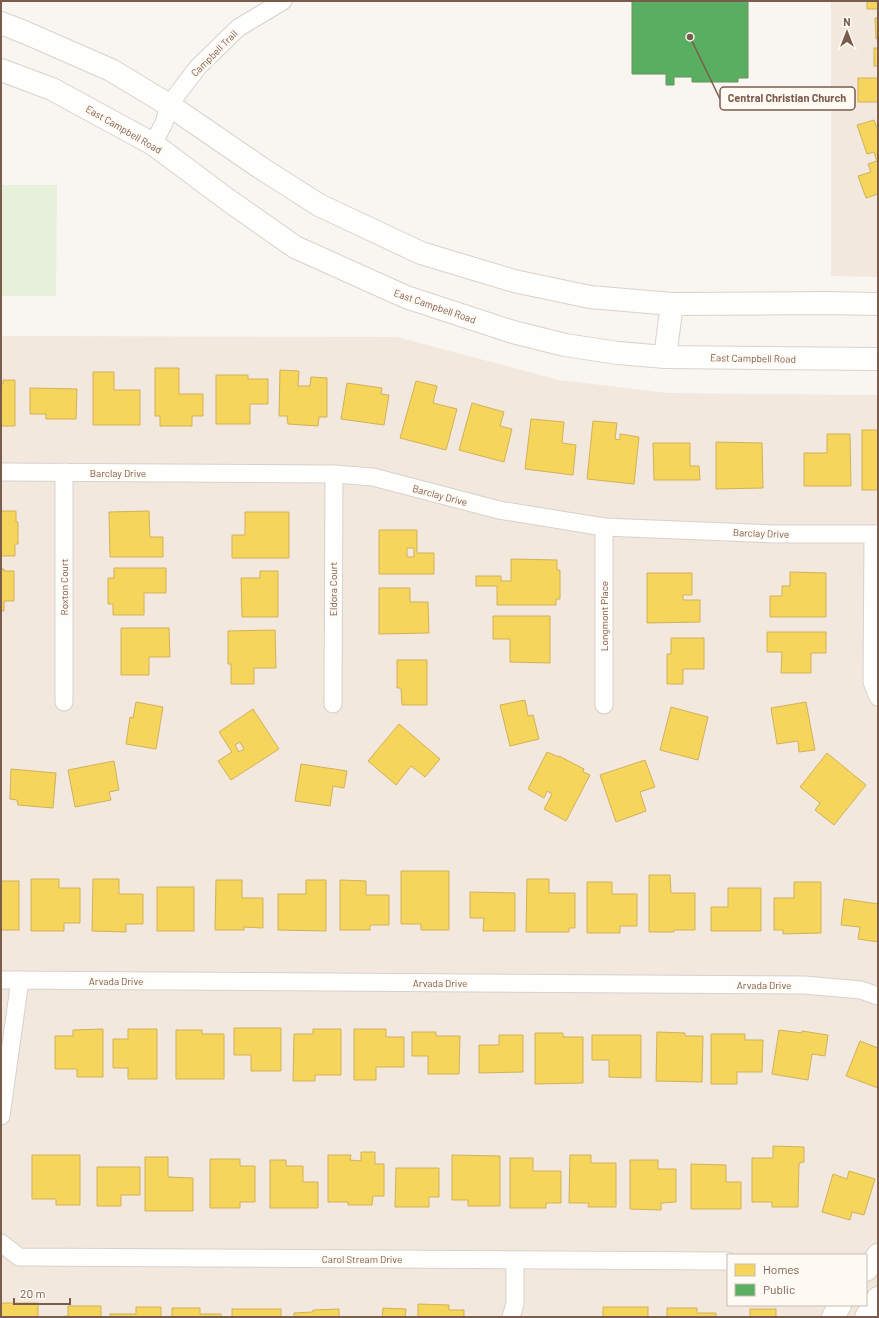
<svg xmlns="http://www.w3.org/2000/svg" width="879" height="1318" viewBox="0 0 879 1318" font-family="Barlow,sans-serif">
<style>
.residential{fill:#f2e8de;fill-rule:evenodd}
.green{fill:#e7f0db}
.homes{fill:#f6d55c;stroke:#d1b158;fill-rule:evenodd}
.public{fill:#5aae61;stroke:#64955b}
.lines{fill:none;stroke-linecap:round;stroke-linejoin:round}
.street-casing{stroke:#d7d1cb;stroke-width:19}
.secondary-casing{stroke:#d9d2cb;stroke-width:24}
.street{stroke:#fefefd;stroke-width:17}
.secondary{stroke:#fefefd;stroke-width:22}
.labels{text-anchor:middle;stroke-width:4;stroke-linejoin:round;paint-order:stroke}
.street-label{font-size:10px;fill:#7a5c4d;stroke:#fffaf3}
.leader{fill:none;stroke:#7a5c4d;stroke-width:1.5}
.callout-dot{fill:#7a5c4d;stroke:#fffaf3;stroke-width:1.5}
.callout{fill:#fffaf3;stroke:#7a5c4d;stroke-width:1.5}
.callout-label{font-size:11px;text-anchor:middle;font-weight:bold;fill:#7a5c4d}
</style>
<rect width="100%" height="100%" fill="#f9f5f0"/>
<g class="residential">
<polygon points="831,1 878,1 878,277 831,276"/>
<path d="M1 336 397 337 559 380 668 393 878 395V1317H1ZM728 1255H866V1305H728Z"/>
</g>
<polygon class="green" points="1,185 57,185 56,296 1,296"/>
<g class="homes">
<rect x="867" y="1" width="11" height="8"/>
<polygon points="875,18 878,18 878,39 876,39"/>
<rect x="874" y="48" width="4" height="18"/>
<rect x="858" y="78" width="20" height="24"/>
<polygon points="874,120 878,130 878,194 866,198 858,176 871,172 868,164 877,161 874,152 867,154 857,125"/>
<polygon points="155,368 179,368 179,394 203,394 203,416 192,416 192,426 160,426 160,416 155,416"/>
<polygon points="280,370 299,371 298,386 310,386 311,377 327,378 327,417 319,417 318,426 288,424 287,416 279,416"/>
<polygon points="93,372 114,372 114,390 140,390 140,425 93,425"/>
<polygon points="216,375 248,375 248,379 268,379 268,404 250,404 250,424 216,424"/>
<polygon points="3,380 15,380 15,426 1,426 1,384 3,384"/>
<polygon points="416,381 437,386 433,403 457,409 446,450 400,438"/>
<polygon points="347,383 382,388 381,394 389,395 384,425 341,419"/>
<polygon points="30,388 77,389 76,419 46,419 46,414 30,414"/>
<polygon points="472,403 504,412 500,426 512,429 504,462 459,450"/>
<polygon points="531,419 564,422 562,443 576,445 573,475 525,469"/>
<polygon points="593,421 617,423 615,439 620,440 620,434 639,437 634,484 587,479"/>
<rect x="862" y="430" width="16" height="60"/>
<polygon points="827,434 850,434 851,486 804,486 804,453 827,453"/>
<polygon points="716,442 762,443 763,488 716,489"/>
<polygon points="653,443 690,443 690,466 699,466 700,480 654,480"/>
<polygon points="1,511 16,511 16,522 18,522 18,544 15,544 15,556 1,556"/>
<polygon points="149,511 150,537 163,537 163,557 110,557 109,512"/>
<polygon points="245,512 289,512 289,558 232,558 232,535 245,535"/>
<path d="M379 530H417V553H434V574H379ZM407 548H414V557H407Z"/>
<polygon points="511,559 557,560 557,570 560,570 560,599 556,599 556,605 497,605 497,586 476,586 476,576 501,576 501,581 511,581"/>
<polygon points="114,568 166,568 166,593 144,593 144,615 113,615 113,604 108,604 108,578 114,578"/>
<polygon points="1,569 4,569 4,571 14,571 14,601 4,601 4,611 1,611"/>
<polygon points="260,571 278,571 278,617 242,617 241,578 260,578"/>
<polygon points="790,572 826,573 826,617 770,617 770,596 782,596 782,586 790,586"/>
<polygon points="647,573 692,573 692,595 683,595 683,600 700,600 700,622 647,623"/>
<polygon points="379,588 410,588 410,602 428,602 429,633 379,634"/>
<polygon points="493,616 550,616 550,663 510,662 510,639 493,639"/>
<polygon points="121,628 169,628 170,657 149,657 149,675 121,675"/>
<polygon points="275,630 276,668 254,668 254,684 231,684 231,664 228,664 228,631"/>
<polygon points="767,632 826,632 826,653 811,653 811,673 781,673 782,652 767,652"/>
<polygon points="671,638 704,638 704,669 683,669 683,684 667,684 667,654 671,654"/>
<polygon points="397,660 427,660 427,705 402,705 401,688 397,688"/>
<polygon points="525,700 528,716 533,715 539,739 510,746 500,705"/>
<polygon points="136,702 163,707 156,749 126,744 130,717 133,718"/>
<polygon points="806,702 815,750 799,752 798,741 777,744 771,708"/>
<polygon points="671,707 708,717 698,760 660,750"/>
<path d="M253 709 279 749 231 780 218 761 232 752 219 732ZM240 742 244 749 239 752 235 745Z"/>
<polygon points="399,724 440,759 425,777 411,766 396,785 368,761"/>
<polygon points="547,752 559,757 559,756 584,769 583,772 590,775 566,821 544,809 552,794 547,791 544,798 528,789"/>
<polygon points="827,753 866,785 834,825 815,810 820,803 800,787"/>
<polygon points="645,760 655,787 640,792 646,811 616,822 600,775"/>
<polygon points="114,761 119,790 109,792 111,800 75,807 68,770"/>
<polygon points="301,764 347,771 344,788 333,786 330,806 295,801"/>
<polygon points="11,769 56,773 53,808 18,805 17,800 10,799"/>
<polygon points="401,871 449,871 449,930 421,930 421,924 401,924"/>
<polygon points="649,875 670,875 671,893 695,893 695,930 674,930 674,932 649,932"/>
<polygon points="31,879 59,879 59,888 80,888 80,923 64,923 64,931 31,931"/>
<polygon points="93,879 119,879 119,894 143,894 143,924 126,924 126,932 92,931"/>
<polygon points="527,879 549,879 549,893 575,893 575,928 569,928 569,932 526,932"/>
<polygon points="216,880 242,880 242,898 263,898 263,928 244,927 244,930 215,930"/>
<polygon points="306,880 326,880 326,931 278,930 278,894 306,894"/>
<polygon points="340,880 366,881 366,895 389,895 389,925 370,925 370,930 340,930"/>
<rect x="1" y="881" width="18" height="49"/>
<polygon points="587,882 612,882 612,894 637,894 637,926 620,926 620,933 587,933"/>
<polygon points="794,882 821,882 821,933 783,934 783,930 774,930 774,898 794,898"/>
<rect x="157" y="887" width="37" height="44"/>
<polygon points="728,888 761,888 761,931 711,931 711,907 728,907"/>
<polygon points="470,892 515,893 515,931 483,931 484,918 470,918"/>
<polygon points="844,899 878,904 878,942 858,939 860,927 841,925"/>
<polygon points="234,1028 281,1028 281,1071 251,1071 251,1055 234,1055"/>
<polygon points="103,1029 103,1077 77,1077 77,1069 55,1069 55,1036 73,1036 73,1030"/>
<polygon points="128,1029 157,1029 157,1079 128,1079 128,1068 113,1068 113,1039 128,1039"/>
<polygon points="313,1029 341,1029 341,1075 315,1075 315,1081 293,1081 294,1034 313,1034"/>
<polygon points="354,1029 386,1029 386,1037 404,1037 404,1067 376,1067 376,1080 354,1080"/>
<polygon points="176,1030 202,1030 202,1034 224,1034 224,1079 176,1079"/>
<polygon points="779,1030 802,1033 802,1031 828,1035 825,1056 812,1054 808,1080 772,1074"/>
<polygon points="412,1032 436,1032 436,1036 460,1036 459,1074 428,1074 428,1056 412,1056"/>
<polygon points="657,1032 685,1033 685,1036 703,1036 702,1082 656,1081"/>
<polygon points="535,1033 563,1033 563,1037 583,1037 583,1083 535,1084"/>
<polygon points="711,1034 745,1034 745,1040 763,1040 762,1072 737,1072 737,1084 711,1084"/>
<polygon points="499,1035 523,1035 523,1072 479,1073 479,1045 499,1045"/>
<polygon points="592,1035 641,1035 641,1078 609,1077 609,1060 592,1060"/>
<polygon points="860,1041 878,1048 878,1088 846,1076"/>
<polygon points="773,1146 804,1147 804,1162 799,1163 798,1207 772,1207 772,1202 752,1202 752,1158 773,1158"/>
<polygon points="361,1152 375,1152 375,1164 384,1164 384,1196 373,1196 372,1205 348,1205 348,1202 328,1202 328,1155 351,1155 350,1160 361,1161"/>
<polygon points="32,1155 80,1155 80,1205 56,1205 56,1199 32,1199"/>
<polygon points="452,1155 500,1156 500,1206 468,1206 468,1200 452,1200"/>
<polygon points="570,1155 591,1155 591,1163 616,1163 616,1207 588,1207 589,1203 569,1203"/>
<polygon points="145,1157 168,1157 168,1177 193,1178 193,1211 145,1211"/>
<polygon points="510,1158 533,1158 533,1171 561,1171 561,1203 546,1203 546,1208 510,1208"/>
<polygon points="210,1159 240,1159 240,1166 255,1166 255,1202 240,1202 240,1208 210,1208"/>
<polygon points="270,1160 286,1160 286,1166 303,1166 303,1182 318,1182 318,1208 270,1208"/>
<polygon points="630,1160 658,1160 658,1169 676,1169 676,1202 661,1203 661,1210 630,1209"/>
<polygon points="691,1164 726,1165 726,1182 741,1182 741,1209 691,1209"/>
<polygon points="97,1167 140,1167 140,1195 121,1195 121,1206 97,1206"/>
<polygon points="396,1168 439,1168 439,1197 429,1197 429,1207 395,1207"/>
<polygon points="849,1171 875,1179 864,1215 852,1212 850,1220 822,1212 833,1174 847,1179"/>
<rect x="1" y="1303" width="37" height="14"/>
<polygon points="418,1304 449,1305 449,1310 464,1310 464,1317 418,1317"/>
<polygon points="68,1306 101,1306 101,1317 55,1317 68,1316"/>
<polygon points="136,1307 161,1307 161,1317 110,1317 110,1314 136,1314"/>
<rect x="603" y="1307" width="45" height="10"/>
<polygon points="172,1308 200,1308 200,1314 221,1314 221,1317 172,1317"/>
<polygon points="383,1308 406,1309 405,1317 382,1317"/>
<polygon points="667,1308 697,1308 697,1313 716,1313 716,1317 667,1317"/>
<rect x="232" y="1309" width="49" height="8"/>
<polygon points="339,1309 339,1317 294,1317 294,1313 313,1312 313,1310"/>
<rect x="750" y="1309" width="26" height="8"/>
</g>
<polygon class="public" points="632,1 748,1 748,78 738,78 738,82 692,82 692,77 674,77 674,85 666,85 666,74 632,74"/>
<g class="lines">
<g class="street-casing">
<g id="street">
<polyline points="153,144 164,123 169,105 198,67 238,28 283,1"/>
<polyline points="1,472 334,474 373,477 499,510 604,527 775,534 878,534"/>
<polyline points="64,472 64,702"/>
<polyline points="604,527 604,705"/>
<polyline points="873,534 872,682 878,697"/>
<polyline points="333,704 334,474"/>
<polyline points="1,980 804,985 861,990 878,996"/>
<polyline points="1,1116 20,980"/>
<polyline points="1,1243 19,1257 728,1261"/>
<polyline points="511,1317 515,1304 515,1260"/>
</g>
</g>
<g class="secondary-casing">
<g id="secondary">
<polyline points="1,23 24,32 111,70 169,105 261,168 319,205 421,253 514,281 590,297 672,304 826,303 878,304"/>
<polyline points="1,70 52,89 153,144 228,200 295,247 406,297 513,332 565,345 618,353 665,357 878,359"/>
<polyline points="665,357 672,304"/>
<polyline points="866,1270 878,1255"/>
<polyline points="833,1317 840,1305"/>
<polyline points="866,1317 878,1298"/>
</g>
</g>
<use href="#street" class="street"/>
<use href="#secondary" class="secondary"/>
</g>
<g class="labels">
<g class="street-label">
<text transform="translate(214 53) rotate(-45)" y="4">Campbell Trail</text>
<text transform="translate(124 129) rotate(30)" y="4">East Campbell Road</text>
<text transform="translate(435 306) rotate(19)" y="4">East Campbell Road</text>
<text transform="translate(753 358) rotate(1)" y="4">East Campbell Road</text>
<text x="118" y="477">Barclay Drive</text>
<text transform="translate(440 495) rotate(15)" y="4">Barclay Drive</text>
<text transform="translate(761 533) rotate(2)" y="4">Barclay Drive</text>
<text transform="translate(64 587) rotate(-90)" y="4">Roxton Court</text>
<text transform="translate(333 589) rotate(-90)" y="4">Eldora Court</text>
<text transform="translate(604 616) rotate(-90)" y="4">Longmont Place</text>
<text x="116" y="985">Arvada Drive</text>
<text x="440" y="987">Arvada Drive</text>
<text x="764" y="989">Arvada Drive</text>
<text x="362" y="1263">Carol Stream Drive</text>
</g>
</g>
<path class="leader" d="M690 37L720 99"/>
<circle class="callout-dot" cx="690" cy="37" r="4"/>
<rect class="callout" x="720" y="87" width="135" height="23" rx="4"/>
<g class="callout-label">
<text x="787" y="102">Central Christian Church</text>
</g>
<rect width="879" height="1318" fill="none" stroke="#7a5c4d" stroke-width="4"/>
<rect x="727" y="1254" width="140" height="52" fill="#fffaf3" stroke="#cabbb1"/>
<rect x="735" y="1264" width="20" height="12" fill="#f6d55c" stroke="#cabbb1"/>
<text x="763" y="1274" font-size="12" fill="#7a5c4d">Homes</text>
<rect x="735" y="1284" width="20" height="12" fill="#5aae61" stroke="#cabbb1"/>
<text x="763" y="1294" font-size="12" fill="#7a5c4d">Public</text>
<g transform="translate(847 32)" stroke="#fffaf3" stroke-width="3" paint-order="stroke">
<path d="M0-3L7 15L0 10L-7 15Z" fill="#7a5c4d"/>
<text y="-6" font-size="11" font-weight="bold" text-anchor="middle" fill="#7a5c4d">N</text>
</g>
<path d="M14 1298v6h56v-6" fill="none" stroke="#7a5c4d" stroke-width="2"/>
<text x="20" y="1298" font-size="12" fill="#7a5c4d" stroke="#fffaf3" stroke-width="3" paint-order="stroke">20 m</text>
</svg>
